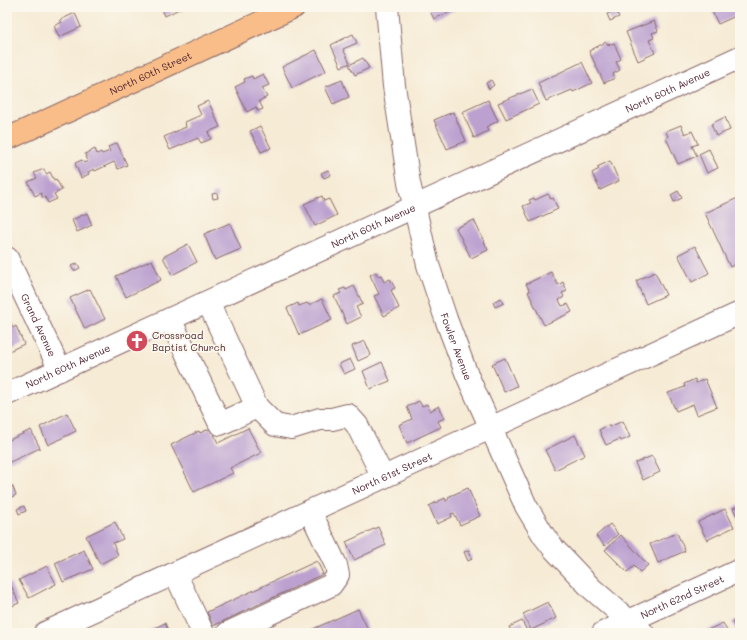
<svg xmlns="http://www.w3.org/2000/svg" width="747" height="640" viewBox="0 0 747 640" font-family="Mali,sans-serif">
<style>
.building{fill:#bca1d0}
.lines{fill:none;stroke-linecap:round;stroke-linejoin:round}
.minor-casing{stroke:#866666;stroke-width:24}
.major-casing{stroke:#866666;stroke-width:24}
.minor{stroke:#fff;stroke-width:22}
.major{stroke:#f8bd89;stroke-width:22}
.labels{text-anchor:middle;stroke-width:3.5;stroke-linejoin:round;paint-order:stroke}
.street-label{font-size:10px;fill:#4a1f2b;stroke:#fbf7ec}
.poi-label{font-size:10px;fill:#4a1f2b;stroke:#fbf7ec;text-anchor:start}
</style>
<rect width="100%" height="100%" fill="#fbf7ec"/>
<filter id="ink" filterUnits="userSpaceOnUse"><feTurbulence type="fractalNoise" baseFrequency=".025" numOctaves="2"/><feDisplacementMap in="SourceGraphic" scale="8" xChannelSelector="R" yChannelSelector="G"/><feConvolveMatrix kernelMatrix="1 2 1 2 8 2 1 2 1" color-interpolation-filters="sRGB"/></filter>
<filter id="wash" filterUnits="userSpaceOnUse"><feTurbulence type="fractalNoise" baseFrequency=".012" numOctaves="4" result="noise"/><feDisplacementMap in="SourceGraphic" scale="16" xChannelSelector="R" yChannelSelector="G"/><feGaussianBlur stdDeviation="0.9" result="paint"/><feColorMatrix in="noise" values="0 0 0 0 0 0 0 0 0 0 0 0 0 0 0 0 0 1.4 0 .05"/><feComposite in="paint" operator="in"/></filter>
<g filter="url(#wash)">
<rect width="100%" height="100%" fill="#f6ebd5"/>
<g id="blocks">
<g class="building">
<polygon points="161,7 183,7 165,16"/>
<polygon points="428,7 458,7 459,8 434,19"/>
<polygon points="710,7 740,7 740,14 718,24"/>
<polygon points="616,10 619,17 610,21 607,14"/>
<polygon points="75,13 81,27 59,37 54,26 62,22 60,20"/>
<polygon points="654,21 658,31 652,33 654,38 649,40 655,53 638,61 626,32"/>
<polygon points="353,34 357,43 343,49 350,63 341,67 331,45"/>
<polygon points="606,42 608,45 614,43 621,59 616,62 620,70 613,74 615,78 604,83 589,51"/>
<polygon points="316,50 326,71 292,88 282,67"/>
<polygon points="363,58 369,68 355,75 349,65"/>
<polygon points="582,62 592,83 573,92 572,90 546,101 538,83"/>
<polygon points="263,74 269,85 262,88 267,97 259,101 263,109 258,111 256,107 247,112 235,87 245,82 244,79 252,76 253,79"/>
<polygon points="342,80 349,97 333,104 325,87"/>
<polygon points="491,80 494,85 489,89 486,83"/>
<polygon points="532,89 539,104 506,119 498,103"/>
<polygon points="488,100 498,121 486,127 488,131 474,138 462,112"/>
<polygon points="208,101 220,127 208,132 211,139 201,143 198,138 170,150 164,137 186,127 185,122 201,115 197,106"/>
<polygon points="453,112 466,141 447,149 434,120"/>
<polygon points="725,117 730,130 716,136 711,124"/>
<polygon points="681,125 685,134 692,131 698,144 692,146 697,156 678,164 666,138 668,137 666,131"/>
<polygon points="260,126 271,148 261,152 250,131"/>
<polygon points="117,143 127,165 118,169 114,162 95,171 94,169 88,172 89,174 81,178 75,163 82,160 84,163 88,161 85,154 95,149 97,154 101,152 102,154 110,151 108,147"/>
<polygon points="709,149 718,168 707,173 699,154"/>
<polygon points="610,161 619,181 600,190 592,173 599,169 597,167"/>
<polygon points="44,169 46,174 50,172 54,180 56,179 62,190 54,194 57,199 48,203 45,197 43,198 41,193 35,196 28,182 37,178 34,173"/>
<polygon points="328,170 331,175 324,178 321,173"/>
<polygon points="678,191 682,198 674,202 671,195"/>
<polygon points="217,193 218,198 213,199 212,194"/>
<polygon points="548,194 551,199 553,198 558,209 530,222 523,206 531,203 529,200 534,198 535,200"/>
<polygon points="322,196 324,201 329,199 337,215 315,226 304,204"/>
<polygon points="740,197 740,262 730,267 705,213"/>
<polygon points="87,213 92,225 77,232 72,220"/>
<polygon points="474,220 488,250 471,258 456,228"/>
<polygon points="230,223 241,249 215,260 204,234"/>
<polygon points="188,244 197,262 172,275 163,257"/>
<polygon points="695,246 709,273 692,282 678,255"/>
<polygon points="152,260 161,280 126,297 116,276"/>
<polygon points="77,263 80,268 74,271 71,266"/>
<polygon points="376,272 378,276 381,275 384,282 390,279 395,288 391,290 399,308 384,316 374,296 379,294 370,275"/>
<polygon points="551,272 558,285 563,282 567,291 562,293 564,297 559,300 562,306 568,304 572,312 544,325 528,292 530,291 526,284"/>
<polygon points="655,272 666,295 646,304 636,281"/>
<polygon points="354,286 363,304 356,307 361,317 347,324 334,296 341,293 339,290 345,288 346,290"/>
<polygon points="90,289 105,319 85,329 70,298"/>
<polygon points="501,298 504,303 495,307 493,302"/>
<polygon points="322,299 332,320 299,335 287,308 298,303 299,306 307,303 309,305"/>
<polygon points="9,318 13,328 16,326 24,344 7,352 7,319"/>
<polygon points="365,341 371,355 358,361 352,346"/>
<polygon points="505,358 517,386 504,392 492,364"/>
<polygon points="350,359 355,369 344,374 339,364"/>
<polygon points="382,362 390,381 370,389 363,371"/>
<polygon points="695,379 696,383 705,379 717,407 697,415 693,404 676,411 668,393 685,387 684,384"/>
<polygon points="419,401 422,406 427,404 430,411 439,406 445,418 438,421 441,427 407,443 399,425 412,419 407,407"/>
<polygon points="67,413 76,431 48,445 40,427"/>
<polygon points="623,421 630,437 621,441 620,439 606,445 599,430 608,425 609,427"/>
<polygon points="211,428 218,443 248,428 261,453 230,468 233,473 194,492 171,445 199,431 200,433"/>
<polygon points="31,430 40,448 10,462 7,456 7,441"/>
<polygon points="575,435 585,455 555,470 545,450"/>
<polygon points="652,456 660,472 643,480 635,463"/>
<polygon points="12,485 16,495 10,498 7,488"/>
<polygon points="468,488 480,516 460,525 454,513 451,514 452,517 437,524 429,506 445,498 446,501 449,499 448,497"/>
<polygon points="740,505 740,523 733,508"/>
<polygon points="24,506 26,511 19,514 17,509"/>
<polygon points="725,509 734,527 707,540 698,522"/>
<polygon points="115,522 123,539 113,543 118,555 100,564 86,536"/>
<polygon points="610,524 618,534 605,546 596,536"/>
<polygon points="378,527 386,545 354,560 346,542"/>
<polygon points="677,533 685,551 658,563 650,544"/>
<polygon points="621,535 648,565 640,572 634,566 627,572 605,550"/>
<polygon points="84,550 93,569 63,582 55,563"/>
<polygon points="469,550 472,559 468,561 464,552"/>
<polygon points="317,561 323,574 213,626 207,612"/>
<polygon points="47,566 56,584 29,598 19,580"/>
<polygon points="10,583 19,603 7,608 7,585"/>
<polygon points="548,602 556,618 531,630 523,614"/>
<polygon points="358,609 370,633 304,633"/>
<polygon points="740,618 740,633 737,633 732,622"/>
<polygon points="522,621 528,633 512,633 509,627"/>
<polygon points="165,623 169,633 145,633"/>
<polygon points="723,623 728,633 701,633"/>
</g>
</g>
</g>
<g filter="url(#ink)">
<use href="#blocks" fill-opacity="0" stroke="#866666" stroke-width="1"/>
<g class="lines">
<g class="minor-casing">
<g id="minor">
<path id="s1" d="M387 7 394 86 409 183 428 265 446 319 467 375 526 506 544 536 554 549 591 588 643 633"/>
<path id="s2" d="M7 258 60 370"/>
<polyline points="208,302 257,407"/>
<polyline points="170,319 220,424 257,407 275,425 291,428 320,419 332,419 348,415 357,425 383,477"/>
<path id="s3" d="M7 394 740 57"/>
<polyline points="175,573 203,633"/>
<path id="s4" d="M45 633 740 313"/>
<polyline points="228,633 331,585 338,575 336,565 310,511"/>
<path id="s5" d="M603 633 740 570"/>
</g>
</g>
<g class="major-casing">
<g id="major">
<path id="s6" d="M7 139 294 7"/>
</g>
</g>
<use href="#minor" class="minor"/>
<use href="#major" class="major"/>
</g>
</g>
<defs>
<g id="church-disc" transform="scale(1.15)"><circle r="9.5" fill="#d1495b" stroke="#fbf7ec"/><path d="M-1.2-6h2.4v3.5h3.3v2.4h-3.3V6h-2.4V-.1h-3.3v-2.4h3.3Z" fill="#fff"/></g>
</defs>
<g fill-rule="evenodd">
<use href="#church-disc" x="137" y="341"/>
</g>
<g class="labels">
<g class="street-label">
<text dy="4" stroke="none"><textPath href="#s6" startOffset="158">North 60th Street</textPath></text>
<text dy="4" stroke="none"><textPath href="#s3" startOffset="727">North 60th Avenue</textPath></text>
<text dy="4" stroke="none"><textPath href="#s3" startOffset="403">North 60th Avenue</textPath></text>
<text dy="4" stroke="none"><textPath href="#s2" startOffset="74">Grand Avenue</textPath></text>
<text dy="4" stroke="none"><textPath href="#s1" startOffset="348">Fowler Avenue</textPath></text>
<text dy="4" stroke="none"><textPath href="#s3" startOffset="67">North 60th Avenue</textPath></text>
<text dy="4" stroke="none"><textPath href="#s4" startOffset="382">North 61st Street</textPath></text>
<text dy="4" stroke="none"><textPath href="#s5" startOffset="87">North 62nd Street</textPath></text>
</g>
<g class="poi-label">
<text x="152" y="339">Crossroad<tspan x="152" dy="12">Baptist Church</tspan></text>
</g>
</g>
<rect width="747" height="640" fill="none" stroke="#fbf7ec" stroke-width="24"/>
</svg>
